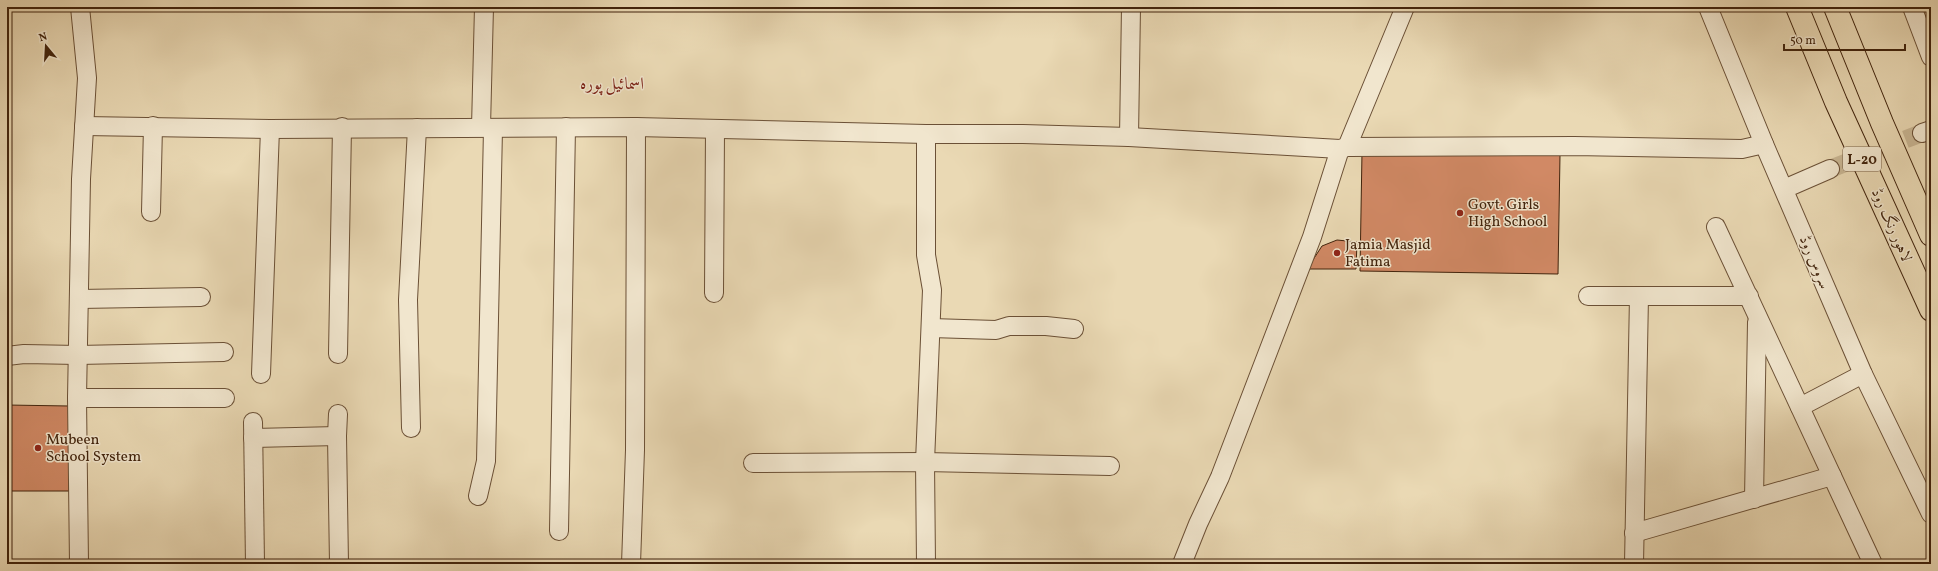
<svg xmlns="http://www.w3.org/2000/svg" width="1938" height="571" viewBox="0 0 1938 571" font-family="Vollkorn,Amiri,serif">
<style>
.building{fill:#d18965;stroke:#41230c}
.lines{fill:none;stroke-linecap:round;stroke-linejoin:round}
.minor-tunnel{stroke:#c8b592;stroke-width:18;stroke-dasharray:18 9;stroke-linecap:butt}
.minor-casing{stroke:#6b5036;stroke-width:20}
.highway-casing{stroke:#41230c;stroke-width:24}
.minor{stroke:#f1e6ce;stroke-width:18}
.highway{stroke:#ead9b4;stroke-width:22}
.poi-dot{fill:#8f2418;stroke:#f1e6ce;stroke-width:1.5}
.labels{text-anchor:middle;stroke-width:3;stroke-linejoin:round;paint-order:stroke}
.shield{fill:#f1e6ce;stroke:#765e46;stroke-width:1}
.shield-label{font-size:14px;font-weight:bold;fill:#41230c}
.poi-label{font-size:15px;fill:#41230c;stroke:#f1e6ce;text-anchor:start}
.street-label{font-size:15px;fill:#41230c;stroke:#f1e6ce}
.quarter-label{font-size:17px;fill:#7a1f14;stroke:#f1e6ce}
</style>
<rect width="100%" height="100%" fill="#ead9b4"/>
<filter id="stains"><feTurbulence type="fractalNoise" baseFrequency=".005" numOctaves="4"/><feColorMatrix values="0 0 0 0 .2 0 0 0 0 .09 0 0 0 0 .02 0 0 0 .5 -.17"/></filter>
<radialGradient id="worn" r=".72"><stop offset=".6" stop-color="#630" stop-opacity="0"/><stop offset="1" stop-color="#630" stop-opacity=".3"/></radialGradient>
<g class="building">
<polygon points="1362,152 1560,155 1558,274 1360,271"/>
<polygon points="1337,240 1357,242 1356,269 1307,269 1322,246"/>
<polygon points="7,405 69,406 69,491 7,491"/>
</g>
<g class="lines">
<polyline class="minor-tunnel" points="1830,169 1922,133"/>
<g class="minor-casing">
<g id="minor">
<polyline points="1708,7 1764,144 1863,374 1931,514"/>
<polyline points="1912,7 1931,57"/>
<polyline points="84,126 270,129 636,127 926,134 1023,134 1129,137 1340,149 1347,147 1574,146 1742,149 1764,144"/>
<polyline points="481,127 484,7"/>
<polyline points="1922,133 1931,130"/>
<polyline points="926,134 926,255 932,290 925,462 1110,466"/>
<polyline points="1129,137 1131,7"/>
<polyline points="1347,147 1405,7"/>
<polyline points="1784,189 1830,169"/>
<polyline points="151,212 153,126"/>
<polyline points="1716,227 1873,564"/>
<polyline points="714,293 715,130"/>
<polyline points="1588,296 1749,296"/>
<polyline points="79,299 201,297"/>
<polyline points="931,328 996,330 1009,326 1046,326 1074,329"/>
<polyline points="338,354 342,127"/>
<polyline points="7,356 24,354 78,355 224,352"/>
<polyline points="261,374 270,129"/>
<polyline points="77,398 225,398"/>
<polyline points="1800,407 1863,374"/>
<polyline points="338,414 337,436 339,564"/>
<polyline points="253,422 255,564"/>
<polyline points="411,428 408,300 417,128"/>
<polyline points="253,438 337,436"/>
<polyline points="753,463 925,462 926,564"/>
<polyline points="478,496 486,461 493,129"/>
<polyline points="1754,499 1757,322"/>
<polyline points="559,531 566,127"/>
<polyline points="1634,533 1832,476"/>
<polyline points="79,564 77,398 81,179 87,78 80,7"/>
<polyline points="631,564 635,450 636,127"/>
<polyline points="1182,564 1198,524 1220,477 1312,237 1340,149"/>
<polyline points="1634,564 1639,296"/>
</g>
</g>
<g class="highway-casing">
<g id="highway">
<polyline points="1797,7 1836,102 1931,310"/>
<polyline points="1835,7 1882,123 1931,235"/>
</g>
</g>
<use href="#minor" class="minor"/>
<use href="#highway" class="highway"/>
</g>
<g class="poi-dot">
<circle cx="1460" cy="213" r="4"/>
<circle cx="1337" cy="253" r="4"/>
<circle cx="38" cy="448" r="4"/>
</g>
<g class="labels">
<rect class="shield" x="1843" y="147" width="38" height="24" rx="3"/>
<g class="shield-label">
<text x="1862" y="164">L-20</text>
</g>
<g class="poi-label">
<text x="1468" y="209">Govt. Girls<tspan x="1468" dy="17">High School</tspan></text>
<text x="1345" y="249">Jamia Masjid<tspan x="1345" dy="17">Fatima</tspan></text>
<text x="46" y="444">Mubeen<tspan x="46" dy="17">School System</tspan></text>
</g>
<g class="street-label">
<text transform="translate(1892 225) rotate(66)" y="5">لاہور رنگ روڈ</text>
<text transform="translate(1815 262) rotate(67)" y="5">سروس روڈ</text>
</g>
<g class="quarter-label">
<text x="612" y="89">اسمائیل پورہ</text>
</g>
</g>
<rect width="1938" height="571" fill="none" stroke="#ead9b4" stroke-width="24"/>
<rect x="8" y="8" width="1922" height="555" fill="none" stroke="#41230c" stroke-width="2"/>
<rect x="12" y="12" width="1914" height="547" fill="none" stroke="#41230c"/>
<g transform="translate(46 46) rotate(342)" stroke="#f1e6ce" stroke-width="3" paint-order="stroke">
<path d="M0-3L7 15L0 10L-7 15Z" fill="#41230c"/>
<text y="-6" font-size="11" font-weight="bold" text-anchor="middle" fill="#41230c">N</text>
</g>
<path d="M1784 44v6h121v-6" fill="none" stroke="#41230c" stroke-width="2"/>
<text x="1790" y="44" font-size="12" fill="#41230c" stroke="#f1e6ce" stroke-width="3" paint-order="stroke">50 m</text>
<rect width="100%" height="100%" filter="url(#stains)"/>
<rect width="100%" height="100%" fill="url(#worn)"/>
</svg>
